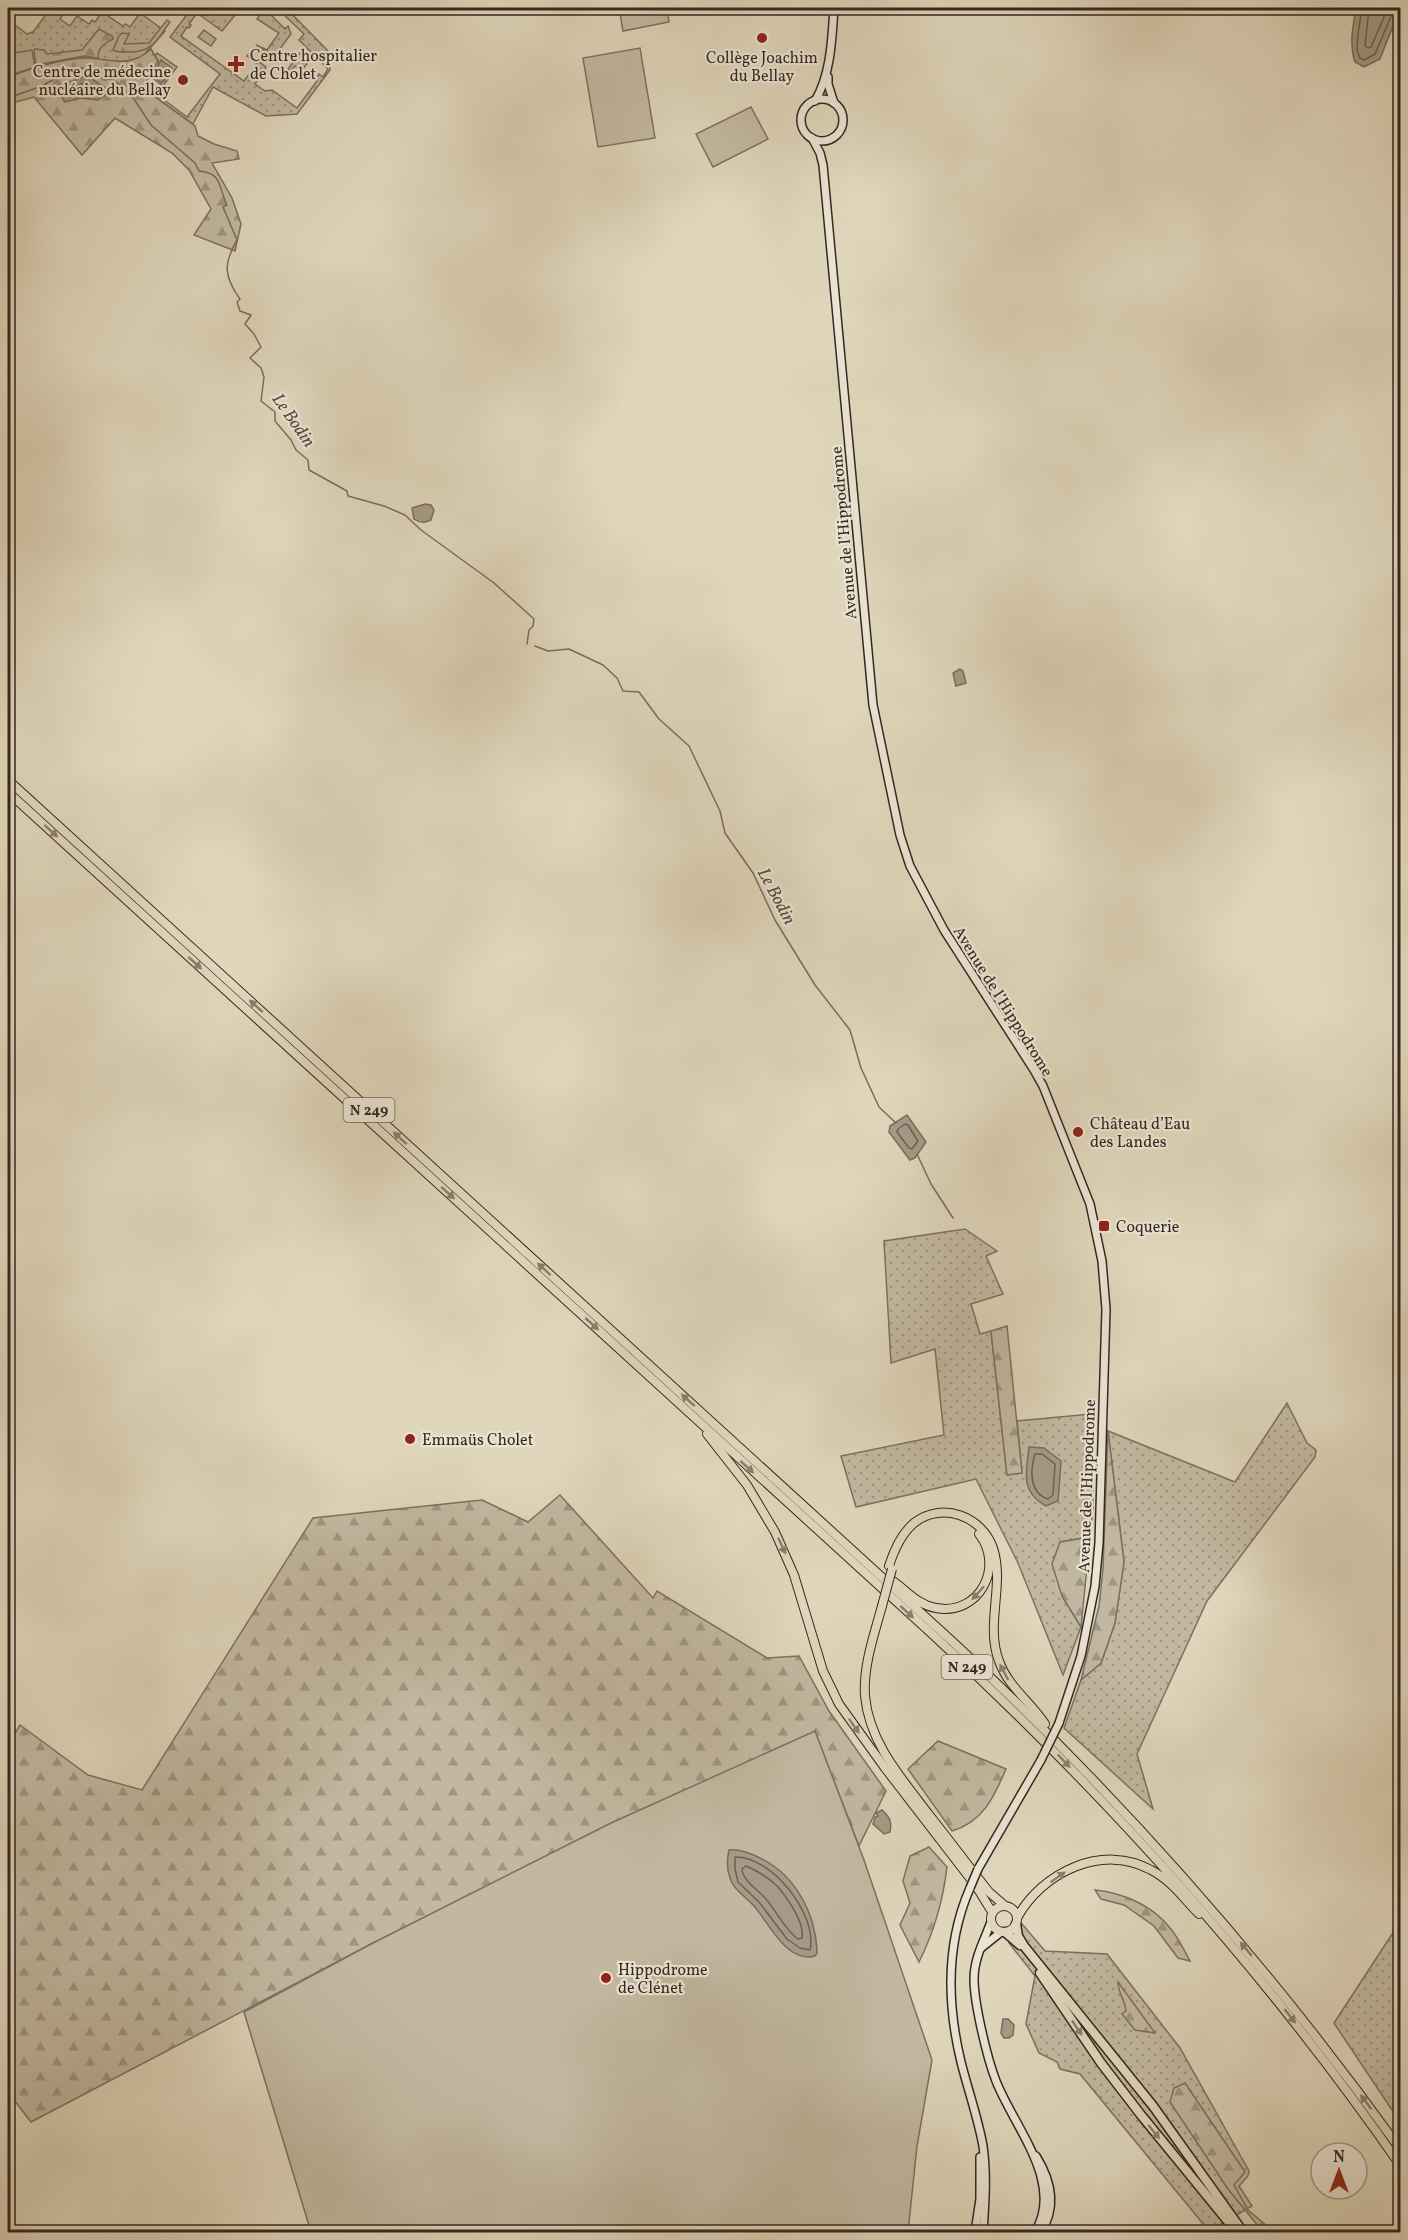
<svg xmlns="http://www.w3.org/2000/svg" width="1408" height="2240" viewBox="0 0 1408 2240" font-family="Vollkorn,serif">
<style>
.grass{fill:url(#grass-dots);stroke:#7c7061;stroke-width:1.5}
.forest{fill:url(#forest-firs);stroke:#7c7061;stroke-width:1.5}
.green{fill:#c2b8a1;stroke:#7c7061;stroke-width:1.5}
.water{fill:#a69a87;stroke:#796c5e;stroke-width:1.5}
.lines{fill:none;stroke-linecap:round;stroke-linejoin:round}
.shore{stroke:#6e6054;stroke-width:1.5}
.stream{stroke:#796c5e;stroke-width:1.5}
.secondary-casing{stroke:#362721;stroke-width:10}
.primary-casing{stroke:#362721;stroke-width:10}
.trunk-casing{stroke:#362721;stroke-width:10}
.motorway-casing{stroke:#362721;stroke-width:11}
.secondary{stroke:#eae4d3;stroke-width:7}
.primary{stroke:#dfd6bb;stroke-width:8}
.trunk{stroke:#dfd6bb;stroke-width:8}
.motorway{stroke:#dfd6bb;stroke-width:8}
.secondary-bridge-casing{stroke:#362721;stroke-width:10;stroke-linecap:butt}
.trunk-bridge-casing{stroke:#362721;stroke-width:10;stroke-linecap:butt}
.secondary-bridge{stroke:#eae4d3;stroke-width:7}
.trunk-bridge{stroke:#dfd6bb;stroke-width:8}
.oneway{fill:#8a7e6e}
.poi-dot{fill:#8f2418;stroke:#eae4d3;stroke-width:2}
.labels{text-anchor:middle;stroke-width:4.5;stroke-linejoin:round;paint-order:stroke}
.shield{fill:#eae4d3;stroke:#6c6056;stroke-width:1.5}
.shield-label{font-size:15px;font-weight:bold;fill:#362721}
.poi-label{font-size:16px;fill:#362721;stroke:#eae4d3;text-anchor:start}
.street-label{font-size:16px;fill:#362721;stroke:#eae4d3}
.water-label{font-size:18px;font-style:italic;fill:#584a40;stroke:#eae4d3}
</style>
<defs>
<pattern id="grass-dots" width="8" height="8" patternUnits="userSpaceOnUse" patternTransform="scale(1.5)"><rect width="8" height="8" fill="#c2b8a1"/><path d="M2 2h.1M6 6h.1" fill="none" stroke="#9e9683" stroke-width="1.8" stroke-linecap="round"/></pattern>
<pattern id="forest-firs" width="22" height="20" patternUnits="userSpaceOnUse" patternTransform="scale(1.5)"><rect width="22" height="20" fill="#c2b8a1"/><path d="M5 1l3.5 6h-7zM16 11l3.5 6h-7z" fill="#9e9683"/></pattern>
</defs>
<rect width="100%" height="100%" fill="#dfd6bb"/>
<filter id="stains"><feTurbulence type="fractalNoise" baseFrequency=".00333" numOctaves="4"/><feColorMatrix values="0 0 0 0 .2 0 0 0 0 .09 0 0 0 0 .02 0 0 0 .5 -.17"/></filter>
<radialGradient id="worn" r=".72"><stop offset=".6" stop-color="#630" stop-opacity="0"/><stop offset="1" stop-color="#630" stop-opacity=".3"/></radialGradient>
<g class="grass">
<polygon points="51,8 56,8 64,13 60,19 70,26 77,16 89,24 92,20 95,22 102,12 123,26 126,24 130,27 140,13 165,31 142,57 122,62 84,58 34,68 8,77 8,20 27,34 33,32"/>
<polygon points="192,8 241,8 222,31 197,13 189,24 191,25 189,28 187,27 181,36 244,81 257,64 247,56 249,54 266,67 255,84 265,91 272,90 297,108 317,81 316,79 319,74 323,77 328,69 299,40 304,34 277,8 286,8 331,54 330,70 297,114 266,116 213,87 193,124 143,88 144,85 187,117 220,74 170,37"/>
<polygon points="255,8 264,8 285,29 288,26 291,34 274,57 256,45 267,50 279,33 257,19 259,16 252,11"/>
<polygon points="157,53 177,67 163,86 150,76 158,61 155,56"/>
<polygon points="300,53 309,61 302,70 295,66 291,71 288,69"/>
<polygon points="965,1229 997,1251 986,1256 1003,1294 971,1304 980,1334 991,1331 1007,1475 1022,1473 1017,1421 1091,1414 1093,1508 1090,1537 1060,1542 1062,1596 1081,1627 1063,1675 1018,1563 976,1479 856,1507 841,1456 944,1435 935,1349 891,1363 884,1241"/>
<polygon points="1287,1403 1307,1443 1316,1450 1315,1457 1207,1601 1137,1754 1153,1809 1064,1728 1081,1680 1101,1663 1115,1623 1124,1562 1108,1431 1235,1482"/>
<polygon points="1400,1922 1400,2122 1334,2023"/>
<polygon points="1022,1924 1045,1951 1107,1954 1180,2048 1249,2171 1248,2176 1239,2186 1252,2206 1209,2231 1080,2074 1060,2069 1057,2062 1039,2053 1026,2024 1035,1976 1009,1943"/>
</g>
<g class="forest">
<path d="M167 20 170 22C158 38 153 52 131 52 124 52 118 53 113 50L119 36 122 33 129 34 124 44 149 43Z"/>
<path d="M99 29 112 36 113 39C104 44 98 47 98 58L84 56 36 65 34 51 35 49 44 50 47 54 82 50Z"/>
<path d="M151 49 158 61 143 88 195 126 198 136 214 144 237 151 239 159 212 163 232 198 241 224 235 251 194 235 211 209 189 170 172 153 115 118 82 155 34 97 8 104V77C27 70 64 58 84 58 110 58 128 70 151 49Z"/>
<polygon points="1007,1326 1022,1473 1007,1475 991,1331"/>
<polygon points="1108,1431 1124,1562 1115,1623 1101,1663 1081,1680 1099,1606 1103,1569"/>
<polygon points="560,1495 653,1598 657,1591 767,1658 799,1656 829,1711 886,1791 859,1846 815,1732 373,1943 31,2122 8,2092 8,1745 20,1725 88,1775 142,1790 313,1518 482,1500 528,1522"/>
<polygon points="1090,1537 1081,1627 1062,1596 1052,1564 1060,1542"/>
<path d="M938 1741 1006 1769C994 1797 983 1822 952 1831L908 1769Z"/>
<path d="M929 1847 947 1867C943 1901 934 1932 919 1962L900 1925 910 1903 903 1881 910 1856Z"/>
<path d="M1095 1890C1123 1893 1152 1905 1170 1928 1178 1937 1184 1950 1190 1961L1178 1958 1154 1926 1124 1905 1101 1899Z"/>
<path d="M1118 1982 1155 2033 1135 2030 1122 2014 1126 2011C1125 1999 1118 1994 1118 1982Z"/>
<polygon points="1185,2083 1245,2172 1234,2185 1248,2210 1274,2232 1263,2232 1228,2189 1170,2102 1174,2088"/>
</g>
<g class="green">
<polygon points="619,8 667,8 669,22 623,31"/>
<polygon points="204,30 216,39 211,46 198,37"/>
<polygon points="640,48 655,138 598,147 583,58"/>
<polygon points="32,50 35,67 8,76 8,54"/>
<polygon points="751,107 768,139 713,167 696,134"/>
<polygon points="815,1731 864,1860 932,2060 917,2146 908,2232 311,2232 244,2012 373,1943 611,1823"/>
</g>
<g class="water">
<path d="M1356 8H1400L1380 59 1364 67 1355 62C1349 44 1353 26 1356 8Z"/>
<polygon points="161,60 172,68 162,83 153,76"/>
<polygon points="83,77 89,77 107,89 106,94 98,100 81,98 65,102 57,91 59,86"/>
<path d="M425 504 431 505 434 510 431 520C424 523 420 523 414 519L412 508Z"/>
<polygon points="960,669 963,671 966,683 956,686 953,673"/>
<polygon points="907,1115 926,1142 915,1158 910,1160 889,1132 890,1126"/>
<path d="M1029 1447 1044 1448 1061 1461 1058 1501 1046 1506C1020 1492 1026 1472 1029 1447Z"/>
<path d="M882 1810C890 1817 892 1822 890 1832L884 1834 873 1824 875 1817 878 1816 876 1813Z"/>
<path d="M729 1850C740 1849 750 1853 760 1858 796 1875 816 1915 817 1953L815 1956C787 1964 769 1923 754 1906 746 1897 733 1889 730 1878 727 1870 727 1859 729 1850Z"/>
<polygon points="1003,2019 1008,2019 1014,2025 1013,2035 1009,2038 1004,2038 1001,2033"/>
</g>
<g class="lines">
<g class="shore">
<polyline points="1362,8 1358,34 1357,50 1360,58 1364,60 1375,54 1392,14 1400,10"/>
<polyline points="1369,8 1365,46 1368,48 1371,47 1388,8"/>
<polygon points="84,83 95,89 95,93 65,94 66,90"/>
<polygon points="905,1124 908,1125 918,1141 912,1149 909,1148 897,1132 898,1129"/>
<path d="M1035 1454H1042L1055 1464 1053 1495 1048 1499C1029 1493 1030 1470 1035 1454Z"/>
<path d="M735 1857C772 1856 818 1915 810 1950L800 1948 787 1939 759 1902 738 1882 735 1869Z"/>
<path d="M746 1866C758 1871 769 1878 778 1887 788 1899 805 1923 802 1938L798 1939C784 1929 777 1911 765 1898 757 1889 743 1881 742 1869Z"/>
</g>
<g class="stream">
<path d="M126 93 134 99 151 125 195 163 199 171C223 173 218 187 227 205L223 207 237 240C223 264 224 277 240 299L237 302 240 311 251 315 245 324 254 334 261 347 250 358 261 368 264 377 261 401 275 412V421L291 440 296 450 308 460 309 470 347 491 348 496 384 506 405 515 421 530 494 583 534 619 533 626 529 630 527 644"/>
<path d="M8 98 42 86 63 74 82 68 96 73 104 80C113 77 117 82 122 89"/>
<polyline points="535,646 548,651 569,649 603,665 617,678 623,691 639,692 659,719 689,746 720,811 725,833 753,873 775,920 815,985 850,1030 861,1068 879,1107 896,1123"/>
<polyline points="917,1154 931,1184 953,1218"/>
</g>
<g class="secondary-casing">
<g id="secondary">
<polyline points="828,77 828,84 834,103"/>
<circle cx="822" cy="120" r="21"/>
<path d="M815 101C831 74 832 38 834 8"/>
<polyline points="812,138 820,153 823,165 873,705 900,835 910,866 944,930 1034,1070 1043,1086 1090,1204 1102,1261 1106,1309 1099,1543 1095,1586 1081,1656 1059,1723"/>
<polyline points="978,1869 1041,1760"/>
<path d="M970 1888C946 1943 947 2004 961 2062 968 2090 978 2118 983 2146 987 2175 985 2203 983 2232"/>
<path d="M991 1922C984 1941 974 1958 974 1979 974 2003 987 2058 996 2081 1014 2127 1065 2183 1035 2232"/>
<polyline points="981,1948 1001,1932"/>
<path d="M1036 2156C1051 2180 1057 2207 1041 2232"/>
<polyline points="975,2232 980,2199 980,2157"/>
</g>
</g>
<g class="primary-casing">
<circle id="primary" cx="1004" cy="1919" r="13"/>
</g>
<g class="trunk-casing">
<g id="trunk">
<path d="M8 780 954 1643C1121 1798 1268 1965 1400 2149"/>
<path d="M8 792 930 1632C1105 1793 1264 1969 1400 2165"/>
<polyline points="707,1434 747,1485 775,1532 794,1575 823,1671 839,1704 885,1768 976,1886 992,1912"/>
<path d="M889 1566C894 1550 901 1534 914 1523 942 1501 982 1516 993 1548 1005 1585 985 1624 999 1661 1008 1687 1031 1702 1045 1724"/>
<path d="M893 1581C907 1591 918 1605 936 1608 979 1616 1005 1567 979 1534"/>
<path d="M882 1606C874 1635 863 1666 865 1696 869 1743 903 1780 930 1816 950 1841 969 1867 989 1892L1004 1905"/>
<path d="M1017 1918C1042 1872 1103 1843 1151 1870 1171 1880 1184 1899 1199 1914"/>
</g>
</g>
<g class="motorway-casing">
<g id="motorway">
<polyline points="1016,1924 1018,1936 1024,1946 1153,2106 1243,2232"/>
<polyline points="1005,1932 1020,1945"/>
<polyline points="1040,1973 1101,2063 1141,2115 1235,2230"/>
</g>
</g>
<use href="#secondary" class="secondary"/>
<use href="#primary" class="primary"/>
<use href="#trunk" class="trunk"/>
<use href="#motorway" class="motorway"/>
<g class="secondary-bridge-casing">
<g id="secondary-bridge">
<polyline points="1041,1760 1059,1723"/>
<polyline points="970,1888 978,1869"/>
</g>
</g>
<g class="trunk-bridge-casing">
<polyline id="trunk-bridge" points="882,1606 892,1569"/>
</g>
<use href="#secondary-bridge" class="secondary-bridge"/>
<use href="#trunk-bridge" class="trunk-bridge"/>
</g>
<defs><path id="oneway-solid" d="M-6-.8H1V-3.2L6.5 0L1 3.2V.8H-6Z" transform="scale(1.5)"/></defs>
<g class="oneway">
<use href="#oneway-solid" transform="translate(51 831) rotate(42)"/>
<use href="#oneway-solid" transform="translate(195 963) rotate(42)"/>
<use href="#oneway-solid" transform="translate(256 1006) rotate(-138)"/>
<use href="#oneway-solid" transform="translate(400 1138) rotate(-138)"/>
<use href="#oneway-solid" transform="translate(448 1193) rotate(42)"/>
<use href="#oneway-solid" transform="translate(544 1269) rotate(-138)"/>
<use href="#oneway-solid" transform="translate(592 1324) rotate(42)"/>
<use href="#oneway-solid" transform="translate(688 1400) rotate(-138)"/>
<use href="#oneway-solid" transform="translate(747 1467) rotate(42)"/>
<use href="#oneway-solid" transform="translate(782 1546) rotate(65)"/>
<use href="#oneway-solid" transform="translate(978 1593) rotate(132)"/>
<use href="#oneway-solid" transform="translate(907 1612) rotate(42)"/>
<use href="#oneway-solid" transform="translate(1004 1672) rotate(-118)"/>
<use href="#oneway-solid" transform="translate(854 1726) rotate(55)"/>
<use href="#oneway-solid" transform="translate(1064 1761) rotate(46)"/>
<use href="#oneway-solid" transform="translate(1058 1877) rotate(-35)"/>
<use href="#oneway-solid" transform="translate(1246 1949) rotate(-130)"/>
<use href="#oneway-solid" transform="translate(1290 2016) rotate(52)"/>
<use href="#oneway-solid" transform="translate(1077 2028) rotate(56)"/>
<use href="#oneway-solid" transform="translate(1366 2102) rotate(-127)"/>
<use href="#oneway-solid" transform="translate(1154 2132) rotate(51)"/>
</g>
<g class="poi-dot">
<circle cx="762" cy="38" r="6"/>
<path d="M233 55h6v6h6v6h-6v6h-6v-6h-6v-6h6z"/>
<circle cx="183" cy="80" r="6"/>
<circle cx="1078" cy="1132" r="6"/>
<rect x="1098" y="1220" width="12" height="12" rx="3"/>
<circle cx="410" cy="1439" r="6"/>
<circle cx="606" cy="1978" r="6"/>
</g>
<g class="labels">
<g class="shield">
<rect x="343.5" y="1098" width="51" height="24" rx="4.5"/>
<rect x="941.5" y="1655" width="51" height="24" rx="4.5"/>
</g>
<g class="shield-label">
<text x="369" y="1115">N 249</text>
<text x="967" y="1672">N 249</text>
</g>
<g class="poi-label">
<text x="250" y="61">Centre hospitalier<tspan x="250" dy="18">de Cholet</tspan></text>
<text x="762" y="63" text-anchor="middle">Collège Joachim<tspan x="762" dy="18">du Bellay</tspan></text>
<text x="171" y="77" text-anchor="end">Centre de médecine<tspan x="171" dy="18">nucléaire du Bellay</tspan></text>
<text x="1090" y="1129">Château d’Eau<tspan x="1090" dy="18">des Landes</tspan></text>
<text x="1116" y="1232">Coquerie</text>
<text x="422" y="1445">Emmaüs Cholet</text>
<text x="618" y="1975">Hippodrome<tspan x="618" dy="18">de Clénet</tspan></text>
</g>
<g class="street-label">
<text transform="translate(843 533) rotate(-95)" y="6">Avenue de l’Hippodrome</text>
<text transform="translate(1004 1001) rotate(58)" y="6">Avenue de l’Hippodrome</text>
<text transform="translate(1086 1486) rotate(-88)" y="6">Avenue de l’Hippodrome</text>
</g>
<g class="water-label">
<text transform="translate(294 420) rotate(55)" y="6">Le Bodin</text>
<text transform="translate(777 896) rotate(62)" y="6">Le Bodin</text>
</g>
</g>
<rect width="1408" height="2240" fill="none" stroke="#dfd6bb" stroke-width="30"/>
<rect x="9" y="9" width="1390" height="2222" fill="none" stroke="#362721" stroke-width="3"/>
<rect x="15" y="15" width="1378" height="2210" fill="none" stroke="#362721" stroke-width="1.5"/>
<g transform="translate(1339 2171)"><circle r="28" fill="#eae4d3" stroke="#a2988c" stroke-width="1.5"/>
<path d="M0-4.5L10 22L0 15L-10 22Z" fill="#8f2418"/>
<text y="-9" font-size="16" font-weight="bold" text-anchor="middle" fill="#362721">N</text>
</g>
<rect width="100%" height="100%" filter="url(#stains)"/>
<rect width="100%" height="100%" fill="url(#worn)"/>
</svg>
